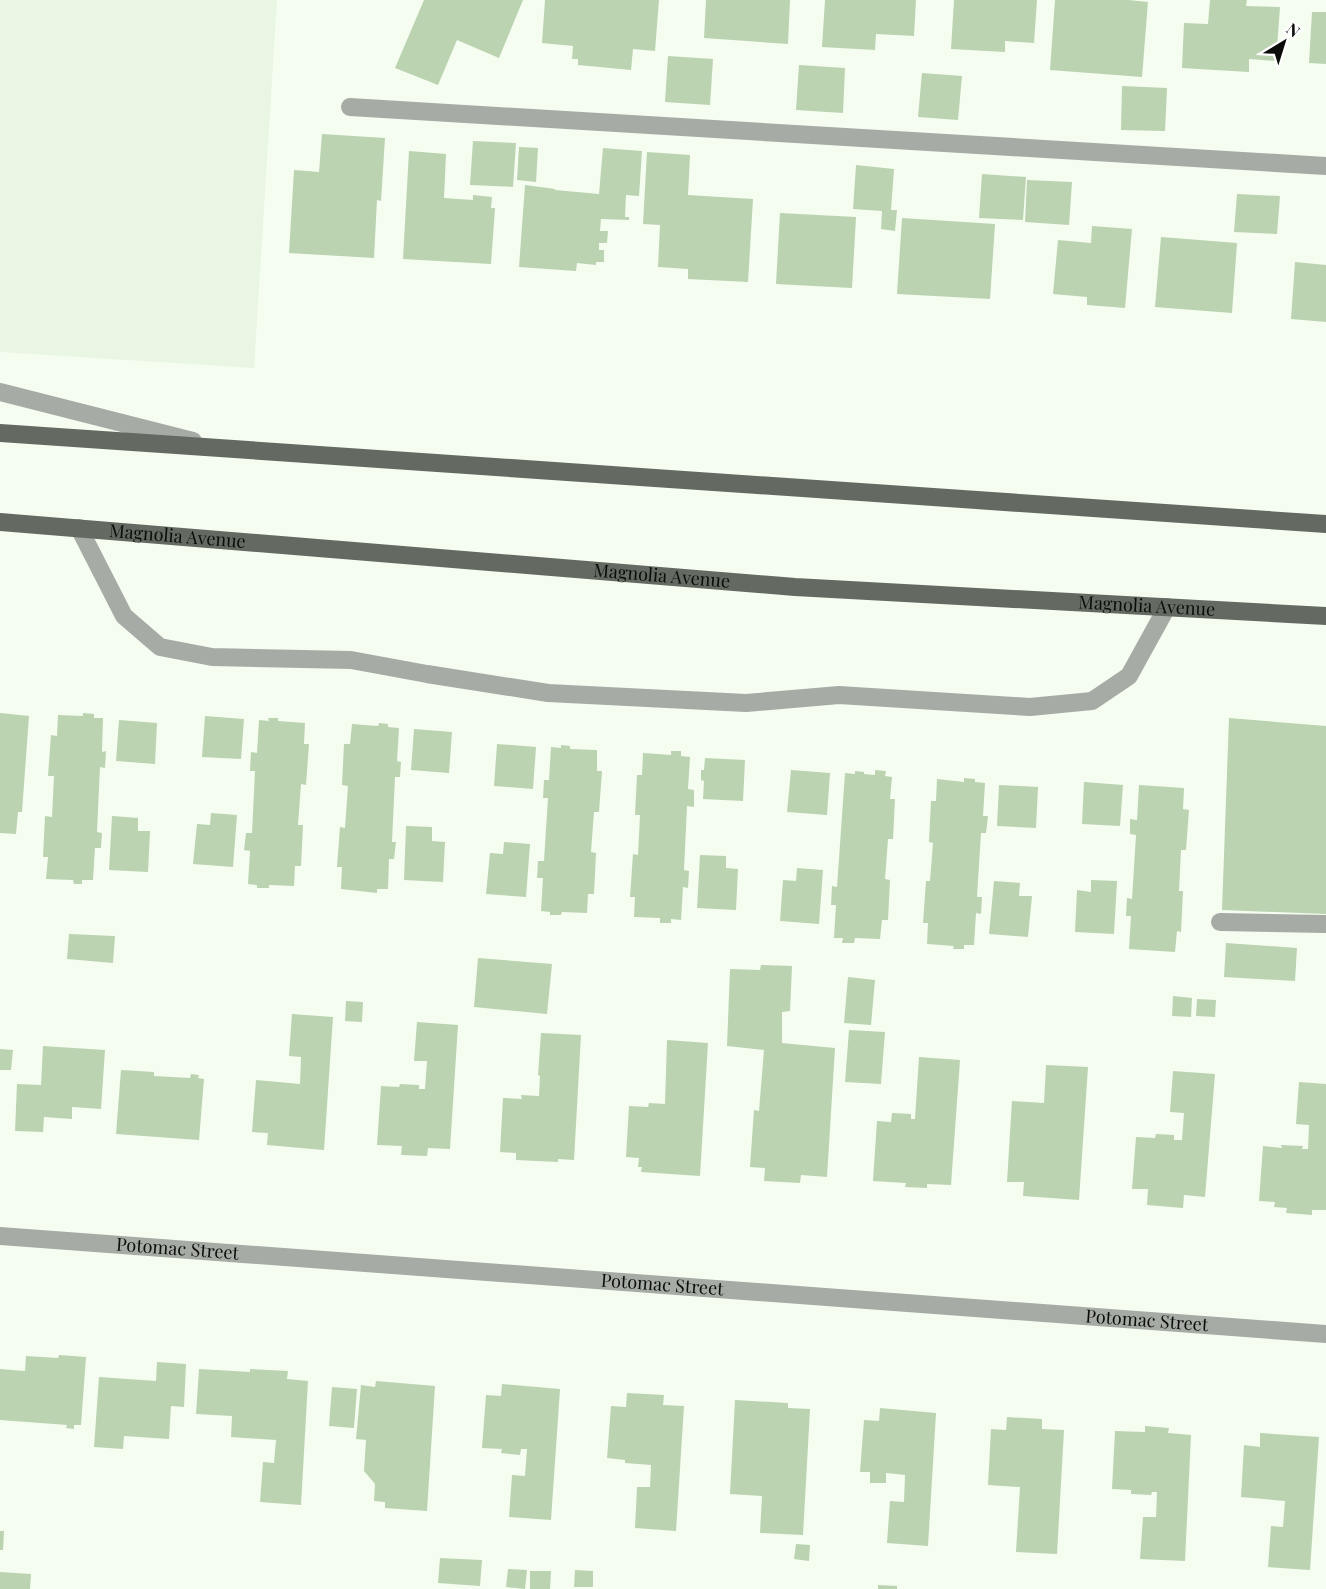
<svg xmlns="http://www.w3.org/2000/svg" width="1326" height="1589" viewBox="0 0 1326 1589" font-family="'Playfair Display',serif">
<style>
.built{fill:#e9f6e3}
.building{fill:#bbd3b0}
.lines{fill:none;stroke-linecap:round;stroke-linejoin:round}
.lane{stroke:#a7aba6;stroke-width:18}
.street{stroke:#a7aba6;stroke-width:18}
.primary{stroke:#646a61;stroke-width:18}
.labels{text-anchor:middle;stroke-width:4.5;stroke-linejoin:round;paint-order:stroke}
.street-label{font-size:18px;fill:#0a0d09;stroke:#fff}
</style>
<rect width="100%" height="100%" fill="#f5fdf1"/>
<polygon class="built" points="0,0 277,0 254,368 0,352"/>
<g class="building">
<polygon points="424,0 523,0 499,58 457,40 438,85 395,68"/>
<polygon points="545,0 659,0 655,51 633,49 631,70 578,65 578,59 572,59 573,46 542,43"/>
<polygon points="706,0 790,0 788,44 704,38"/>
<polygon points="825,0 916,0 914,36 876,34 875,50 822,47"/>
<polygon points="954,0 1037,0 1034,43 1005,41 1005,52 951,49"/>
<polygon points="1055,0 1129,0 1148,2 1142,77 1050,70"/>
<polygon points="1210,0 1247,0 1246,6 1280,7 1276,61 1249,59 1249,72 1182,68 1184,23 1208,24"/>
<polygon points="1312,12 1326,12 1326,64 1309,63"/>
<polygon points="668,56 713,59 710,105 665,102"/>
<polygon points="799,65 845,68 843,113 796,110"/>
<polygon points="922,73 962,76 958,120 918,117"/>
<polygon points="1122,86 1167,88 1165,131 1121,130"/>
<polygon points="322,134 385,138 381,201 377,200 374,258 289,253 294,170 319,172"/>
<polygon points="473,141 516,143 513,187 470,185"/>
<polygon points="519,147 538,148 536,182 517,180"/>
<polygon points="603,148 642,151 639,196 626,195 625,217 629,217 629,220 601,219 600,231 608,231 607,243 599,243 599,250 604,250 604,262 596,262 596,265 577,263 576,271 519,267 525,185 555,189 555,190 599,194"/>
<polygon points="409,151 446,154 444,198 473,200 473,195 492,197 491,208 495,208 491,264 403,259"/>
<polygon points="647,152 690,155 688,195 753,199 748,282 688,279 688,269 658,267 660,225 643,224"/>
<polygon points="856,165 894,169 891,210 897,210 895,231 881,229 882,211 853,209"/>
<polygon points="982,174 1026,177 1023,220 979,218"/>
<polygon points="1027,180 1072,182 1069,225 1025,222"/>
<polygon points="1237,194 1280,196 1277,234 1234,232"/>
<polygon points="780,213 856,217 852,288 776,284"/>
<polygon points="902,218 995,224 990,299 897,294"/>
<polygon points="1092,226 1132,229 1125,308 1087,305 1087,297 1053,294 1058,240 1091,243"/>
<polygon points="1161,237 1237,243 1232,313 1155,307"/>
<polygon points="1295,262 1326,265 1326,322 1291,319"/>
<polygon points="0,713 29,716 22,812 18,812 16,834 0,833"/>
<polygon points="83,713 94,714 94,718 103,718 102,752 106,751 105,768 100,767 97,832 102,833 101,848 95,848 93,880 82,880 82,884 74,884 73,880 46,879 48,857 43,857 45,816 52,817 54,776 48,776 51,735 57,736 58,715 83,716"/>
<polygon points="205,716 244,719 241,759 202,757"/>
<polygon points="268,718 278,718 278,721 305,723 304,744 309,744 306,785 301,784 298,825 303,825 301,866 295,866 294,886 269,885 269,888 257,888 257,885 248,884 250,851 244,850 246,833 252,833 255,771 250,771 251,752 257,753 259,720 269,721"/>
<polygon points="1229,718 1326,726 1326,914 1222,910"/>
<polygon points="119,720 157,723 155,764 116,761"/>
<polygon points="379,723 388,724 388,727 399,728 397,761 401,762 400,777 395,777 392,842 396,842 394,859 389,859 388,889 377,889 377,893 341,889 342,867 337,867 340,827 345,828 348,786 342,785 344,744 350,744 352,724 378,726"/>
<polygon points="414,729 452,732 449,773 411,770"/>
<polygon points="497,744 536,747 533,789 494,786"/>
<polygon points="561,745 570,746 570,749 597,750 597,771 602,771 599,812 594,812 591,852 596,853 594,894 588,894 587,913 562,912 561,915 550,915 550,912 541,911 543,878 537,878 538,861 544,861 548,798 543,798 544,780 549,780 551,747 561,748"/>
<polygon points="671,751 681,751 681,756 690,757 688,789 694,790 694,807 687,806 684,870 689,871 688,888 683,887 681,920 671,919 671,923 660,923 660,918 634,917 635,897 630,897 633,854 638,855 640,815 635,815 637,775 642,775 643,753 671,755"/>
<polygon points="705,758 745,760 743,801 703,799 704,781 701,780 701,770 704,770"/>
<polygon points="791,770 830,773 827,815 787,812"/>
<polygon points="875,770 886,771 885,776 892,777 890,799 895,799 893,839 888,839 885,879 890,880 888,920 882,920 880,939 855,938 854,943 842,943 843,938 834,938 836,905 831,905 832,886 837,887 845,773 855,774 855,771 864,772 864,774 875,775"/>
<polygon points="964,778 975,779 975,782 985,783 983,816 988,816 986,833 981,833 977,897 982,897 981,914 976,913 974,945 964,945 964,949 953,949 954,946 927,944 928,923 923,923 926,881 930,881 933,843 929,842 931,801 936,801 937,779 964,782"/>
<polygon points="1084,782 1123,785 1120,826 1082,824"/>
<polygon points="999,785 1038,787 1036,828 997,826"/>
<polygon points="1139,785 1184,788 1183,809 1189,810 1186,850 1181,850 1179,891 1183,891 1181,932 1177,931 1175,952 1129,949 1131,916 1126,916 1127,898 1132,899 1136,835 1130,834 1130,819 1137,820"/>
<polygon points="211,813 237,815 233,867 193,864 197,824 210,825"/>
<polygon points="112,816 138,818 138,831 150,831 148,872 109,870"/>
<polygon points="406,826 432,827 432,841 445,842 443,882 404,880"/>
<polygon points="504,842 530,844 526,897 486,894 490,853 503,854"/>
<polygon points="700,855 726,856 726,868 738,869 736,910 697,908"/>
<polygon points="797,868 823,870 819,924 780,921 783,880 796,881"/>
<polygon points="1091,880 1117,881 1114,934 1075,932 1077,890 1091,892"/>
<polygon points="994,881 1020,883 1019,896 1032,896 1028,937 989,934"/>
<polygon points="69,934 115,936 113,963 67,959"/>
<polygon points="1226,943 1297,948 1295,981 1224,977"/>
<polygon points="478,958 552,964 547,1014 474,1007"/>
<polygon points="761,965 792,966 790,1011 782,1012 782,1043 835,1048 827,1177 801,1175 800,1183 764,1181 765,1168 750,1167 754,1110 759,1111 764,1050 727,1046 730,969 760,970"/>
<polygon points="848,977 875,980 871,1025 844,1023"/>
<polygon points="1173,996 1192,998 1191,1017 1172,1016"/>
<polygon points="1197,999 1216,1000 1215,1017 1196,1016"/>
<polygon points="346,1001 363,1002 362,1022 345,1021"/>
<polygon points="292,1014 333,1017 324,1150 267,1145 268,1133 252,1132 256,1080 300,1084 301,1057 289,1056"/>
<polygon points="417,1022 458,1025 450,1149 428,1148 427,1156 401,1155 402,1146 377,1145 381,1086 399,1087 400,1084 419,1085 419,1089 425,1089 427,1061 414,1061"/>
<polygon points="849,1030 885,1032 881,1084 845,1082"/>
<polygon points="541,1033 581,1035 574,1160 558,1159 558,1162 516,1160 516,1153 500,1152 503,1098 522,1099 521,1095 539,1096 540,1076 538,1075"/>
<polygon points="667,1040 708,1043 700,1176 641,1172 642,1167 638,1167 639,1158 626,1157 629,1106 648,1107 649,1103 665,1104"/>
<polygon points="43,1046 105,1050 101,1109 72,1107 72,1119 44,1117 43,1132 15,1131 17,1084 41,1085"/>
<polygon points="0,1049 13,1050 11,1070 0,1070"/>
<polygon points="919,1057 960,1060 951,1185 927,1184 927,1188 905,1187 906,1183 873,1181 877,1121 891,1122 892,1113 911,1114 911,1119 915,1119"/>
<polygon points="1046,1065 1088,1067 1079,1200 1023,1196 1024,1182 1007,1182 1012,1101 1044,1103"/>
<polygon points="121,1070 154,1072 154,1076 190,1078 191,1074 199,1075 198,1078 204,1079 199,1140 116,1134"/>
<polygon points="1173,1071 1215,1074 1205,1197 1184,1195 1183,1208 1147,1205 1148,1189 1132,1189 1136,1137 1155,1138 1156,1134 1174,1135 1174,1140 1182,1140 1184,1113 1170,1112"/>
<polygon points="1299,1082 1326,1084 1326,1210 1312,1210 1312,1215 1286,1213 1287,1208 1274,1207 1275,1202 1259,1201 1263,1146 1282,1148 1281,1145 1303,1146 1302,1149 1308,1149 1309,1125 1296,1124"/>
<polygon points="59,1355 86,1357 81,1425 74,1425 74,1429 66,1428 67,1425 0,1420 0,1369 25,1371 26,1356 58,1358"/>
<polygon points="157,1362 186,1364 184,1407 171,1406 169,1439 124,1436 123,1449 94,1447 99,1377 156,1381"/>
<polygon points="199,1369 250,1372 250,1369 288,1371 287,1379 308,1381 301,1505 260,1502 263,1462 274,1463 276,1440 231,1437 232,1416 196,1414"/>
<polygon points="376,1381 435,1386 427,1511 385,1508 385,1502 374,1501 375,1484 364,1471 366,1440 356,1439 361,1385 375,1387"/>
<polygon points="502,1384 560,1389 551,1520 509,1517 512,1475 525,1476 527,1449 521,1449 520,1455 501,1453 502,1449 482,1448 486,1395 501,1396"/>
<polygon points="332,1387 357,1389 354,1428 329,1426"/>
<polygon points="627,1393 664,1395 663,1405 684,1406 676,1531 635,1528 637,1487 650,1487 651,1465 625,1463 625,1460 607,1458 611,1406 626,1407"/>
<polygon points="735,1400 788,1403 788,1408 810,1409 803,1535 760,1533 762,1496 730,1494"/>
<polygon points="880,1408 936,1413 928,1546 887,1543 890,1501 904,1502 905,1475 886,1473 886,1483 870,1483 870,1472 860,1472 864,1420 879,1421"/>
<polygon points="1007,1417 1042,1419 1042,1429 1064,1430 1057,1554 1016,1552 1020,1487 988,1485 991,1429 1006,1430"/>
<polygon points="1145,1426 1169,1428 1168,1433 1191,1435 1185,1561 1140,1559 1143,1517 1156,1517 1157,1492 1152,1492 1151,1495 1131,1494 1131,1490 1112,1489 1115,1431 1145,1432"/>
<polygon points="1260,1433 1319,1437 1310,1570 1268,1567 1271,1526 1283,1527 1285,1501 1241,1497 1244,1445 1260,1447"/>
<polygon points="0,1531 4,1531 3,1550 0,1550"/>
<polygon points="796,1544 810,1545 809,1561 794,1559"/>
<polygon points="440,1558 482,1560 480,1586 438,1583"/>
<polygon points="508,1569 527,1570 525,1589 506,1587"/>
<polygon points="575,1570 593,1571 593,1587 574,1587"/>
<polygon points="530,1571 551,1571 550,1589 530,1589"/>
<polygon points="0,1572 31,1574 30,1589 0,1589"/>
<polygon points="878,1585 897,1586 897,1589 878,1589"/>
</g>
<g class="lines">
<g class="lane">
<polyline points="350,107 1326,166"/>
<polyline points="0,392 193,441"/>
<polyline points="79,528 124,616 160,647 212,657 351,660 427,674 548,693 746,703 839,695 1030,707 1092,701 1129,676 1167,607"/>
<polyline points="1220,922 1326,924"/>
</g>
<path class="street" id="s1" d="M0 1236 1326 1334"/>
<g class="primary">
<polyline points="0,433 1326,524"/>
<path id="s2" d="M0 522 795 587 1326 616"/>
</g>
</g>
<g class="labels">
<g class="street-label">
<text dy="6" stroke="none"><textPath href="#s2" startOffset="178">Magnolia Avenue</textPath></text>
<text dy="6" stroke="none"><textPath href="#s2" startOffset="664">Magnolia Avenue</textPath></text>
<text dy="6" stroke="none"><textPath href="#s2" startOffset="1150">Magnolia Avenue</textPath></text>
<text dy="6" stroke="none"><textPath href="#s1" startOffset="178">Potomac Street</textPath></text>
<text dy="6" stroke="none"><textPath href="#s1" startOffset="664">Potomac Street</textPath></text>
<text dy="6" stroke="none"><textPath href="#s1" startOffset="1150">Potomac Street</textPath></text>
</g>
</g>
<g transform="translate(1284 42) rotate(38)" stroke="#ffffff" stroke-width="4.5" paint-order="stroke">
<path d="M0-4.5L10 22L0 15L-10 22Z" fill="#0a0d09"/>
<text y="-9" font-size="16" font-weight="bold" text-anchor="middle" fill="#0a0d09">N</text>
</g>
</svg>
